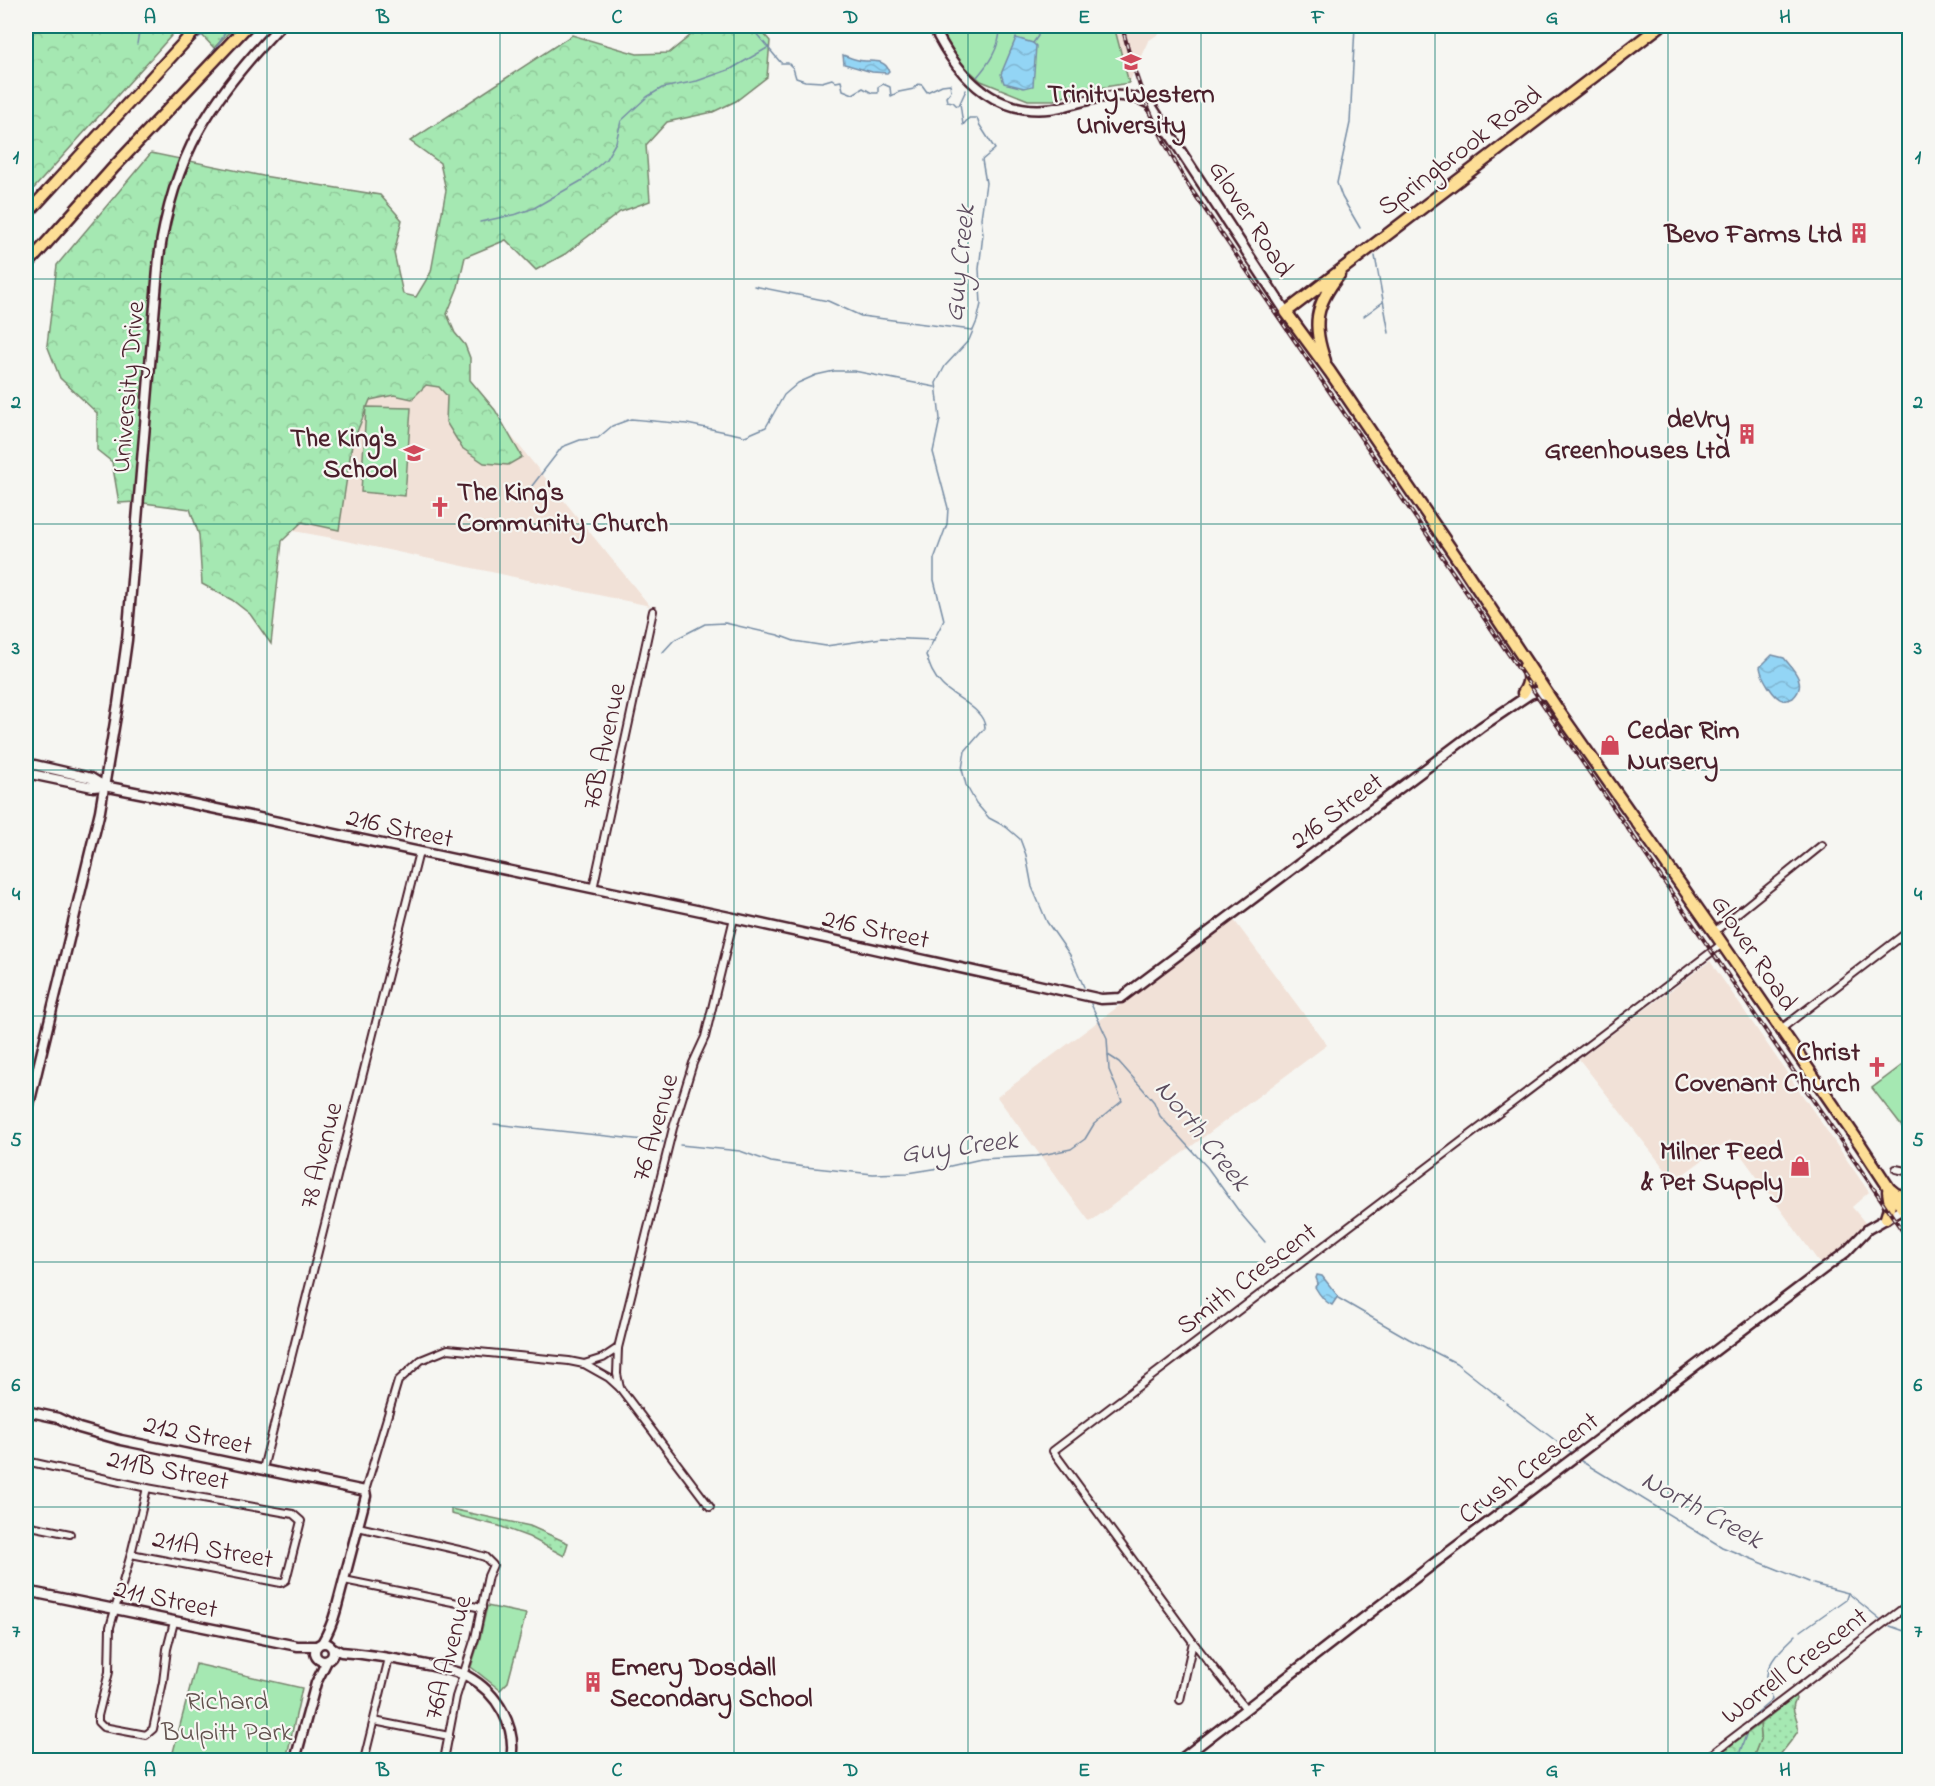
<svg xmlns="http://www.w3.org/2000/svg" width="1935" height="1786" viewBox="0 0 1935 1786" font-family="'Indie Flower',sans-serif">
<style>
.built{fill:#f1e1d7}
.grass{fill:url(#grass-dots);stroke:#78846e;stroke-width:1.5}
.forest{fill:url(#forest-crowns);stroke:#78846e;stroke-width:1.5}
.green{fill:#a5e8b2;stroke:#78846e;stroke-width:1.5}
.water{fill:url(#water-waves);stroke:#768ca4;stroke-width:1.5}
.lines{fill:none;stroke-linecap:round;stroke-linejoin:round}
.stream{stroke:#768ca4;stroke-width:1.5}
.street-casing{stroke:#4a1f2b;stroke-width:10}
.secondary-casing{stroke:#4a1f2b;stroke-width:13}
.highway-casing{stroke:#4a1f2b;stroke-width:15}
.street{stroke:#f6f6f2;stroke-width:6}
.secondary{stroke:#f6f6f2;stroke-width:8}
.highway{stroke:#fdde96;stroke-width:10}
.rail-casing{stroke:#4a1f2b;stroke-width:4}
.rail{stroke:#f6f6f2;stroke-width:1.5;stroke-dasharray:4.5;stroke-linecap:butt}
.grid{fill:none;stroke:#0f766e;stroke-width:1.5;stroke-opacity:0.55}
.labels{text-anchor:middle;stroke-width:4.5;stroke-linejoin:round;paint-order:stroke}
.poi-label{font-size:27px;font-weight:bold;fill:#4a1f2b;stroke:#f6f6f2;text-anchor:end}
.street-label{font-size:27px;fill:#4a1f2b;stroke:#f6f6f2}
.park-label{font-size:27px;fill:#61514d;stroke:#f6f6f2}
.water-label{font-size:28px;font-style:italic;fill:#5c4c5e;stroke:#f6f6f2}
.neatline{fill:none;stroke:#0f766e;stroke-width:2}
.grid-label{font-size:20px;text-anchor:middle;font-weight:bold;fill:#0f766e}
</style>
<defs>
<pattern id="grass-dots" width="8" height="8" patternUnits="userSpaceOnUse" patternTransform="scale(1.5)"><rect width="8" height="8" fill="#a5e8b2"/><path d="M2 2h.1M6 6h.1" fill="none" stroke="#90c799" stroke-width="1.8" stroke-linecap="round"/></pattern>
<pattern id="forest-crowns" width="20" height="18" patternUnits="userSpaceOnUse" patternTransform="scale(1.5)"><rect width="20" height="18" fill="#a5e8b2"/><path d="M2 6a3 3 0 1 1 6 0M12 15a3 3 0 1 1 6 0" fill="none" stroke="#90c799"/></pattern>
<pattern id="water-waves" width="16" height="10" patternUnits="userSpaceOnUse" patternTransform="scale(1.5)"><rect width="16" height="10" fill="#93d5f5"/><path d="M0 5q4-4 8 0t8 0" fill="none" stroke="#80b6d2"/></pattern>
</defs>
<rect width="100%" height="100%" fill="#f6f6f2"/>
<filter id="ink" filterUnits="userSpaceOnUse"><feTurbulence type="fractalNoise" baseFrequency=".0167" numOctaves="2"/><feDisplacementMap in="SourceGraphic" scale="12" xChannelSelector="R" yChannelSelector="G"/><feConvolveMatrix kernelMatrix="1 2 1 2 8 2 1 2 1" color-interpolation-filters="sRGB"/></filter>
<g filter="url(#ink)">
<g class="built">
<polygon points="1114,26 1170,26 1148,41 1129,83"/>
<polygon points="392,290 650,606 327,537 288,530"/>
<polygon points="1234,920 1327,1045 1090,1222 997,1097"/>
<polygon points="1710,961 1869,1192 1852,1207 1867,1225 1821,1265 1730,1140 1674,1181 1579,1059"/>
</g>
<g class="grass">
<polygon points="207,26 235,26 214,48 200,33"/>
<polygon points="451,1509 530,1526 568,1543 564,1556 529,1537 499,1526 451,1514"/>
<path d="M1795 1696 1796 1699C1788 1711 1800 1717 1798 1730 1797 1735 1780 1754 1776 1760H1752L1761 1737 1760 1724Z"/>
</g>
<g class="forest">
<polygon points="26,26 180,26 26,197"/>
<polygon points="702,26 757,26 770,41 767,77 736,101 713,112 667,122 646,145 650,201 620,212 565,254 536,270 506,240 465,257 458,287 447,314 455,333 465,345 470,358 470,380 495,410 522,457 508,465 484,463 462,448 446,422 447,396 439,387 426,385 412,399 394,395 370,400 352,444 339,530 302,522 282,541 271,644 250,614 232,600 202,584 199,535 190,509 136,502 119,503 112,462 97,450 97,413 60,378 47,345 57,265 151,153 263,176 380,195 402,220 394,253 403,294 416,297 431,272 446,190 440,163 410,141 572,35 637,54 669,53"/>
<polygon points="1760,1724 1761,1737 1752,1760 1711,1760"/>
</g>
<g class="green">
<polygon points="938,26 1114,26 1129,83 1081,91 1054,100 1028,100 981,81 961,63"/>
<polygon points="366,407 411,408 405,496 361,492"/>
<polygon points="1909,1060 1910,1061 1909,1130 1903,1128 1872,1088"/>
<polygon points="487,1606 526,1614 508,1682 500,1690 471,1667 480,1638"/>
<polygon points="196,1664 302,1688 286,1760 171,1760"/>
</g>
<g class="water">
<polygon points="1016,38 1033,43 1036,46 1033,86 1024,88 1004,83 1001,74"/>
<path d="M843 55C848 57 853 59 858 60 870 63 884 57 889 71L887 73 872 72 844 64Z"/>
<path d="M1772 655 1784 658C1794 670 1808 684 1793 698 1791 699 1786 701 1783 700 1774 699 1761 676 1760 667Z"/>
<path d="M1317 1275 1322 1276 1338 1296 1332 1305C1324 1302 1319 1294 1315 1287L1318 1283 1316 1278Z"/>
</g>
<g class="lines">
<g class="stream">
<polyline points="750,26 781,63 788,63 793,68 796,78 805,81 822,82 832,79 836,82 841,81 843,90 853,94 863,88 872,93 878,93 878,87 883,84 890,87 891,96 899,92 914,89 918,84 922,85 927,92 942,85 950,84 951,91 946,97 947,101 953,102 957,106 960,104"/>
<polyline points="1027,26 1038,33 1045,26"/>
<polyline points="1355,26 1350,123 1337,183 1342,197 1360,228"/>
<polyline points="1033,43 1038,36 1038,34"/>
<polyline points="137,44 140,26"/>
<path d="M977 77C989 63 999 49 1000 30L1004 26"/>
<path d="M966 90 960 103 963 125 969 118H977L979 124 995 149 982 160 986 183 981 218 983 234 979 269 981 304 977 321 969 340 945 366 936 383 940 419 933 452 948 508 947 524 934 559V580L944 620 926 655C930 667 933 676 942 685 953 697 985 709 985 728L965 751 962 769 966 785 976 803 989 818 1006 827 1020 839 1026 855 1032 887 1047 922 1070 955 1084 987"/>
<polyline points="132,106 190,45 199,37 223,26"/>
<path d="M140 132C158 112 226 48 226 26"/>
<polyline points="480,222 517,214 534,208 581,181 606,159 616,142 621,121 647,97 662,88 697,81 731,69 769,47"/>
<polyline points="1375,256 1389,333"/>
<polyline points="754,286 828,301 861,316 972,330"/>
<polyline points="1364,316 1383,302"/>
<polyline points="518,504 562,447 580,440 598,438 612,426 631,419 687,424 745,436 766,427 784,395 798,383 816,375 834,371 854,371 935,387"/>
<polyline points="663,652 674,640 705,624 725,623 778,635 794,641 826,646 882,638 934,640"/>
<polyline points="1108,1055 1119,1062 1143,1089 1154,1102 1160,1116 1207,1167 1241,1214 1265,1242"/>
<polyline points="494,1124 663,1142"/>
<polyline points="680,1145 740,1151 771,1162 805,1167 873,1174 908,1173 946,1167 981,1159 1037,1156 1071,1149 1085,1139 1094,1124 1122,1101 1109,1070 1107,1038 1091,1004"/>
<polyline points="1338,1298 1409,1339 1456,1363 1503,1400"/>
<polyline points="1506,1403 1572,1453"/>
<polyline points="1581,1461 1722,1547 1809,1582"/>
<polyline points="1813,1584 1848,1593 1880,1619"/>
<polyline points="1890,1626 1910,1633"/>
<polyline points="1801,1631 1846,1599 1848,1593"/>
<path d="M1751 1718 1772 1700C1770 1693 1766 1683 1767 1675 1769 1659 1785 1646 1796 1635"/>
<polyline points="1737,1760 1746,1735"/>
</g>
<g class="street-casing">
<g id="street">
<polyline points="593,889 653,611"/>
<polyline points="1714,932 1822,845"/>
<polyline points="1781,1029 1910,930"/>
<polyline points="1896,1169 1910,1172"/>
<polyline points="584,1364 603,1358 618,1348"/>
<polyline points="620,1388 617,1374 618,1348 673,1128 693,1063 705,1037 734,918"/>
<polyline points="26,1461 147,1488 293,1514 301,1521 286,1580 281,1583 131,1554"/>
<polyline points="263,1469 419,852"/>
<polyline points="147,1488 131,1554 110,1627 109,1672 98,1716 98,1722 103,1727 146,1735 153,1729 163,1682 167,1649 174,1622"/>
<polyline points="365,1491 398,1381 421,1360 448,1349 569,1361 584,1364 609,1378 620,1388 710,1507"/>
<polyline points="26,1525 70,1534"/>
<polyline points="358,1527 468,1552 485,1557 493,1565 488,1576 475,1638 456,1697 444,1760"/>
<polyline points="344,1580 482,1608"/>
<polyline points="1180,1700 1193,1642"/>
<polyline points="1246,1709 1193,1642 1053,1451 1722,944"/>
<polyline points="374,1721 449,1736"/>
<polyline points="364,1760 389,1658"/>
<polyline points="1704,1760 1910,1603"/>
</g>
</g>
<g class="secondary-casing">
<g id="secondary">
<path d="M933 26C959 80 1000 122 1065 106 1094 99 1122 88 1150 104L1286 312"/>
<polyline points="26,763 91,778 104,786"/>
<polyline points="26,773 93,787 104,786 155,796 734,918 1101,999 1121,998 1481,727 1530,694 1536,692 1548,696"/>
<path d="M26 1117 100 811 118 704 127 640 159 257C173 156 211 98 280 26"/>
<path d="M26 1411 58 1418 79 1428 121 1440 365 1491 366 1496 336 1610C333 1621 328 1633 322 1643"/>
<polyline points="26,1594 36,1593 297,1646 317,1646"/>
<circle cx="324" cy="1652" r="9"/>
<path d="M333 1648 341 1652C372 1654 402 1660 432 1666 444 1669 456 1671 467 1676 498 1693 517 1727 511 1760"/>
<polyline points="295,1760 316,1683 327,1661"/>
<polyline points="1180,1760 1441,1558 1846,1252 1868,1229 1910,1205"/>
</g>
</g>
<g class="highway-casing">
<g id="highway">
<polyline points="1660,26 1286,312 1330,372 1463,567 1560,713 1714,932 1860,1144 1910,1220"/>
<polyline points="26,215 199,26"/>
<polyline points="26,266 115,166 247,26"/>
<path d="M1325 361C1312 325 1315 305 1339 275"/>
<path d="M1523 693C1529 685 1530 675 1525 666"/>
<polyline points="1891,1190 1896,1194 1910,1198"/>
<polyline points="1886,1218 1890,1205 1888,1191"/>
</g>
</g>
<use href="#street" class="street"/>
<use href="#secondary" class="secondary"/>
<use href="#highway" class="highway"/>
<g class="rail-casing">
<path id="rail" d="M1122 26C1137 88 1156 131 1189 186L1910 1242"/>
</g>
<use href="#rail" class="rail"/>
</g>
</g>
<path class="grid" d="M267 26V1760M500 26V1760M734 26V1760M968 26V1760M1201 26V1760M1435 26V1760M1668 26V1760M26 279H1910M26 524H1910M26 770H1910M26 1016H1910M26 1262H1910M26 1507H1910"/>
<defs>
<g id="university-bare" transform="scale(1.62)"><path d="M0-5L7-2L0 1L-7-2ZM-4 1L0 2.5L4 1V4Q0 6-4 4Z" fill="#d1495b" stroke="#f6f6f2" stroke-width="2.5" paint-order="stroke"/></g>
<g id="building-bare" transform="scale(1.62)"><path d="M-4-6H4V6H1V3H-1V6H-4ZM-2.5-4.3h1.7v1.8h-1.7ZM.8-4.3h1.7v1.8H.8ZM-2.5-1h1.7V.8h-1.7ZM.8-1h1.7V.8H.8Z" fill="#d1495b" stroke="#f6f6f2" stroke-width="2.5" paint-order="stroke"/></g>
<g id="school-bare" transform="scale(1.62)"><path d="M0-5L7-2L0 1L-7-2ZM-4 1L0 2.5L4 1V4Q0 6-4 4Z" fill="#d1495b" stroke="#f6f6f2" stroke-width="2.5" paint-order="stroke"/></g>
<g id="church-bare" transform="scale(1.62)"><path d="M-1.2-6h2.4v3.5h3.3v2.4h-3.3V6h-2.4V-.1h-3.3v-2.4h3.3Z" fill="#d1495b" stroke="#f6f6f2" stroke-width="2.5" paint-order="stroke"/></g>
<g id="shop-bare" transform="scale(1.62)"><path d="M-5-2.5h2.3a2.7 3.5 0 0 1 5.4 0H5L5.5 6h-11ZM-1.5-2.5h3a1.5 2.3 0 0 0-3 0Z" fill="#d1495b" stroke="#f6f6f2" stroke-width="2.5" paint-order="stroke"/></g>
</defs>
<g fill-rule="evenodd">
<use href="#university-bare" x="1131" y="62"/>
<use href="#building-bare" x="1859" y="233"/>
<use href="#building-bare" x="1747" y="434"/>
<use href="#school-bare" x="414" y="453"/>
<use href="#church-bare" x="440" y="507"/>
<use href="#shop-bare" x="1610" y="745"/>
<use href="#church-bare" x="1877" y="1067"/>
<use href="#shop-bare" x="1800" y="1166"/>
<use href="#building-bare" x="593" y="1682"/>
</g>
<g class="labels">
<g class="poi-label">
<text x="1131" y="102" text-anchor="middle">Trinity Western<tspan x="1131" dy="31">University</tspan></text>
<text x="1842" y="242">Bevo Farms Ltd</text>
<text x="1730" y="427">deVry<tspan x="1730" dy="31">Greenhouses Ltd</tspan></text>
<text x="397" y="446">The King's<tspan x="397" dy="31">School</tspan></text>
<text x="457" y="500" text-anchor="start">The King's<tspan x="457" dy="31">Community Church</tspan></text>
<text x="1627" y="738" text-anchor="start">Cedar Rim<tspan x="1627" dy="31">Nursery</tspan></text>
<text x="1860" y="1060">Christ<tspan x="1860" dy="31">Covenant Church</tspan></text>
<text x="1783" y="1159">Milner Feed<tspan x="1783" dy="31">&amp; Pet Supply</tspan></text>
<text x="610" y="1675" text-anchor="start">Emery Dosdall<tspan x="610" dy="31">Secondary School</tspan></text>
</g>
<g class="street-label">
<text transform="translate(1459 150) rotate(-37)" y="9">Springbrook Road</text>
<text transform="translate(1252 218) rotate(57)" y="9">Glover Road</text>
<text transform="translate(127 387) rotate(-85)" y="9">University Drive</text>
<text transform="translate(603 746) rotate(-78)" y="9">76B Avenue</text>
<text transform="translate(1336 810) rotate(-37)" y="9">216 Street</text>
<text transform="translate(400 827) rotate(12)" y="9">216 Street</text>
<text transform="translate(876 928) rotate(12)" y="9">216 Street</text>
<text transform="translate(1755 952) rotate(56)" y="9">Glover Road</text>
<text transform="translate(654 1127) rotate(-74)" y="9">76 Avenue</text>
<text transform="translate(320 1155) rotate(-76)" y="9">78 Avenue</text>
<text transform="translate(1246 1278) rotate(-37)" y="9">Smith Crescent</text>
<text transform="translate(198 1434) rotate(12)" y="9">212 Street</text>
<text transform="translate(1528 1467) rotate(-37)" y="9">Crush Crescent</text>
<text transform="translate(168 1469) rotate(11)" y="9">211B Street</text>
<text transform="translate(213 1548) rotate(10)" y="9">211A Street</text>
<text transform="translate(166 1598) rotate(12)" y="9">211 Street</text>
<text transform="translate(447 1657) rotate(-76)" y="9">76A Avenue</text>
<text transform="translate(1794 1665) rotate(-37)" y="9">Worrell Crescent</text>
</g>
<g class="park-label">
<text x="227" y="1709">Richard<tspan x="227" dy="31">Bulpitt Park</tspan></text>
</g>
<g class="water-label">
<text transform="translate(958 263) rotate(-84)" y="10">Guy Creek</text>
<text transform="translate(1204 1134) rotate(51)" y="10">North Creek</text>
<text transform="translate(959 1145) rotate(-7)" y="10">Guy Creek</text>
<text transform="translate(1703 1508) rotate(29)" y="10">North Creek</text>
</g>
</g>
<rect width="1935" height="1786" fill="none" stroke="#f6f6f2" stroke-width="66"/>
<rect x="33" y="33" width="1869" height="1720" class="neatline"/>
<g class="grid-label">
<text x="150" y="23">A</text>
<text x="383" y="23">B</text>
<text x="617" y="23">C</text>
<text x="851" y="23">D</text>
<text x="1084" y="23">E</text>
<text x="1318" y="23">F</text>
<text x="1552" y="23">G</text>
<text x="1785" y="23">H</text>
<text x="16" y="163">1</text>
<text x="1918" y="163">1</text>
<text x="16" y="408">2</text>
<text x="1918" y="408">2</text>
<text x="16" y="654">3</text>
<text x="1918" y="654">3</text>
<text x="16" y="900">4</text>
<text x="1918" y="900">4</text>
<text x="16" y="1146">5</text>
<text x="1918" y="1146">5</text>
<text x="16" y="1391">6</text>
<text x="1918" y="1391">6</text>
<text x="16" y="1637">7</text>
<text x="1918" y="1637">7</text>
<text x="150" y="1776">A</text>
<text x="383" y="1776">B</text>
<text x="617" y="1776">C</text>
<text x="851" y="1776">D</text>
<text x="1084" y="1776">E</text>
<text x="1318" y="1776">F</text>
<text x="1552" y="1776">G</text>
<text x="1785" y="1776">H</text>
</g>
</svg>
